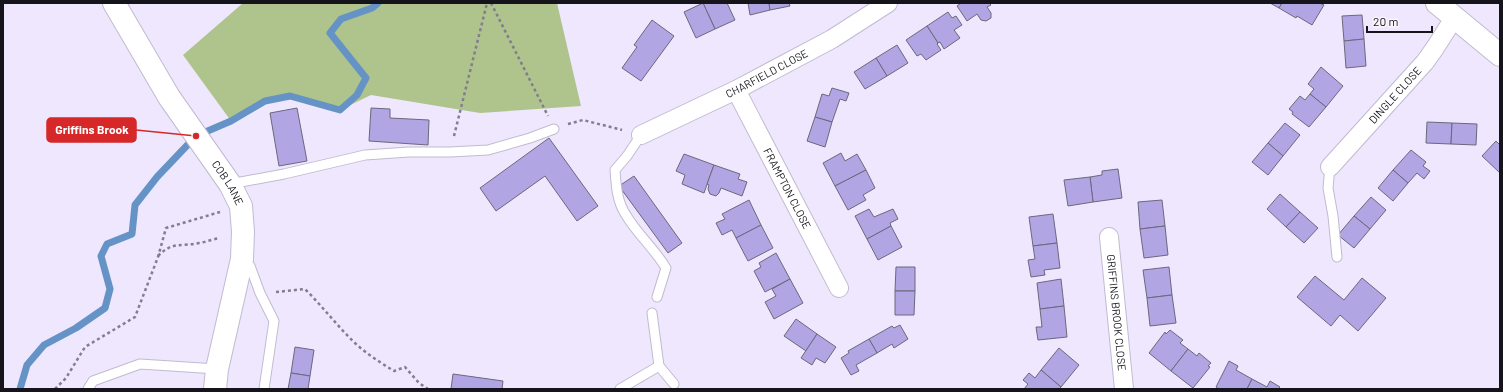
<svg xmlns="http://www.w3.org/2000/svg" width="1503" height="392" viewBox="0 0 1503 392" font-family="Barlow,sans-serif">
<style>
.green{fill:#afc48c}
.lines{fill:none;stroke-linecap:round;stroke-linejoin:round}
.stream{stroke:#6693c5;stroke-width:7}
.building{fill:#b1a5e4;stroke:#6c687c}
.lane-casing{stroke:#c2bbd0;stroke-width:11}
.street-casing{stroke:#c2bbd0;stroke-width:20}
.secondary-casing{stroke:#c2bbd0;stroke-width:24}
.path{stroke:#827e8c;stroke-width:2.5;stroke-dasharray:3 3;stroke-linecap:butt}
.lane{stroke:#fff;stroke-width:9}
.street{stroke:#fff;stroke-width:18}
.secondary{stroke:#fff;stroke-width:22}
.labels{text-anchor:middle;stroke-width:4;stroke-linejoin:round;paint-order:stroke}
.street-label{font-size:11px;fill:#16141b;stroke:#f9f7fc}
.leader{fill:none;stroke:#d62828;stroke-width:1.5}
.callout-dot{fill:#d62828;stroke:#f9f7fc;stroke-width:1.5}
.callout{fill:#d62828;stroke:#d62828;stroke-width:1.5}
.callout-label{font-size:12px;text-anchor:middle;font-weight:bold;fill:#fff}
</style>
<rect width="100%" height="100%" fill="#eee7fd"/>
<polygon class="green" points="243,3 557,3 581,106 480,113 371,95 340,110 290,96 265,101 231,121 183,55"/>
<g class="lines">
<polyline class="stream" points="20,389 27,365 44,345 76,328 105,308 110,289 101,256 107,244 132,234 135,205 157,177 196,136 231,121 265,101 290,96 340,110 357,95 366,78 330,33 341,19 372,8 378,3"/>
</g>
<g class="building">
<polygon points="703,3 727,3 735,20 715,29"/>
<polygon points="703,3 715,29 696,38 684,12"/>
<polygon points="748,3 769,3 770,10 750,15"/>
<polygon points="769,3 789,3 790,6 770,10"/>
<polygon points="961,3 989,3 991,5 987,7 991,13 991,18 986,21 981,20 977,14 967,21 957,6"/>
<polygon points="1270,3 1282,3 1279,8"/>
<polygon points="1282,3 1319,3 1324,5 1312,25 1297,16 1296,18 1279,8"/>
<polygon points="948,12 952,18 956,16 962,25 954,30 960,38 944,49 940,42 938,43 927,26"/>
<polygon points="1362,15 1364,39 1344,41 1342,16"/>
<polygon points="652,20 674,36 641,81 622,68 637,47 634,45"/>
<polygon points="927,26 938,43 937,44 941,50 926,60 921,54 917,56 906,40"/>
<polygon points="1364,39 1366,66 1346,68 1344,41"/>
<polygon points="897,45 908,63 887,76 876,58"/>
<polygon points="876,58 887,76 865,89 854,72"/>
<polygon points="1321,67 1343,86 1326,107 1310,94 1314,89 1308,84"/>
<polygon points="832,88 849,93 846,101 840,99 832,122 815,117 822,94 829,96"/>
<polygon points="1310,94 1326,107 1309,127 1292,114 1293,112 1289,109 1300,96 1305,100"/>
<polygon points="297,108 307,161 279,166 270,113"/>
<polygon points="371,108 390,109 390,118 429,120 428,145 369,141"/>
<polygon points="815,117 832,122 825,147 807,141"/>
<polygon points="1427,122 1452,123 1451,144 1426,143"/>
<polygon points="1285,123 1300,135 1283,156 1268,143"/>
<polygon points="1452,123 1477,124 1476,145 1451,144"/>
<polygon points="549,138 598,206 577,221 545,176 496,211 480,188"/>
<polygon points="1496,141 1500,145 1500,173 1482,156"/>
<polygon points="1268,143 1283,156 1268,175 1252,162"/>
<polygon points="1411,150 1426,162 1423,166 1430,171 1424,179 1417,173 1408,183 1393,170"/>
<polygon points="841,153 845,161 857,154 866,170 835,186 823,163"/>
<polygon points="684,154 714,165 704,193 682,184 685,175 676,171"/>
<polygon points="714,165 740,174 738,179 747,182 742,196 721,188 719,193 716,196 710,194 708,189 709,185 707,184"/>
<polygon points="1118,169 1122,198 1093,202 1090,177 1102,175 1102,171"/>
<polygon points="866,170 875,188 863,195 866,200 848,210 835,186"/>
<polygon points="1393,170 1408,183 1393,201 1378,188"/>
<polygon points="634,176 682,243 668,253 619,186"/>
<polygon points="1090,177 1093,202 1068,206 1064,180"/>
<polygon points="1280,194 1300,212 1286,227 1267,209"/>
<polygon points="1371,197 1386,210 1370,229 1354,216"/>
<polygon points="749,200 761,225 736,238 732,230 722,235 716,223 725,219 722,214"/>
<polygon points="1162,200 1165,226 1140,229 1138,202"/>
<polygon points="869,209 874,217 893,209 898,219 890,223 891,226 867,239 855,216"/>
<polygon points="1300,212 1318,228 1304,243 1286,227"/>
<polygon points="1053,214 1057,243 1033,246 1029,217"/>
<polygon points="1354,216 1370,229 1354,248 1338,235"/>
<polygon points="761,225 773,248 748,261 736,238"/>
<polygon points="891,226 902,247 878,260 867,239"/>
<polygon points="1165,226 1168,255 1144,258 1140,229"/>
<polygon points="1057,243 1060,268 1044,270 1045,275 1031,277 1028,260 1035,259 1033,246"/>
<polygon points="776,253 790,279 765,292 754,271 761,267 759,263"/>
<polygon points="896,267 915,267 915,291 895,291"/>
<polygon points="1169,267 1172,295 1147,298 1143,270"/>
<polygon points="1315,276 1344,300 1362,278 1386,298 1358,331 1340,315 1331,326 1297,297"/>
<polygon points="790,279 803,303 774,319 765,302 776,296 772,289"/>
<polygon points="1061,279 1064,306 1040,309 1037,283"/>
<polygon points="895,291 915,291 914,315 895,315"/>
<polygon points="1172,295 1176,323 1150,326 1147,298"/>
<polygon points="1064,306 1067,337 1038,340 1036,327 1042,327 1040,309"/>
<polygon points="796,319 817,334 806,351 784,336"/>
<polygon points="900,325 908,339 894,348 892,344 877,353 869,339 892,326 894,328"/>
<polygon points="1170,330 1183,340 1180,343 1188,349 1171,371 1149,353 1165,332 1166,334"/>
<polygon points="817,334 836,347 825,363 816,358 812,365 801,358"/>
<polygon points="869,339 877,353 856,365 859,371 851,375 841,358 849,353 848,351"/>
<polygon points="295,347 314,350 310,376 291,373"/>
<polygon points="1059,348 1079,365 1061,387 1041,370"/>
<polygon points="1188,349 1197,356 1199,353 1211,363 1208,366 1210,367 1193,388 1171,371"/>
<polygon points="1229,361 1238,366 1236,370 1252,379 1247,389 1219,389 1216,387"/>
<polygon points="1041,370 1061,387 1059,389 1024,389 1028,384 1023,380 1029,373 1035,378"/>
<polygon points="291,373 310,376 308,389 288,389"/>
<polygon points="453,374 503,381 502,389 451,389"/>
<polygon points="1252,379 1267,387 1270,381 1280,387 1278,389 1247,389"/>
</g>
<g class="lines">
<g class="lane-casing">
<g id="lane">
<path d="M641 135 627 156 615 170C616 185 617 202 626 215 637 234 654 248 666 268L657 297"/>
<polyline points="1330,167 1328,188 1333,216 1337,257"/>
<polyline points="230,184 284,174 365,155 409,152 450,152 488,150 530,138 554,129"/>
<polyline points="244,261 250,266 260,293 274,321 264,389"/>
<polyline points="659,366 674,384"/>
<polyline points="88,389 93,381 140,364 217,369"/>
<polyline points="620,389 659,366 652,313"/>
</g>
</g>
<g class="street-casing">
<g id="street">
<path id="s1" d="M736 90 839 288"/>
<path id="s2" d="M641 135 736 90 832 39 888 3"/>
<path id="s3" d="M1330 167 1425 62 1435 48 1454 18"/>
<path id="s4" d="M1109 237 1124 389"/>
</g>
</g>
<g class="secondary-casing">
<g id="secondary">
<path id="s5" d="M114 3 169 97 230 184 241 206 243 232 242 259 217 369 215 389"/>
<polyline points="1437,3 1500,55"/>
</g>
</g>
<g class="path">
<polyline points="491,3 548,116"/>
<polyline points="568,124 583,120 622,130"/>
<polyline points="454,136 487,3"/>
<path d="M158 256C173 241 180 247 199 243 206 242 213 239 220 238"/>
<path d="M276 292 305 289C323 307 338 327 356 344 367 354 381 363 394 371L405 367 419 383 428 389"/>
<polyline points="55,389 66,378 85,347 135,317 158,257 166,228 220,212"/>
</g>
<use href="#lane" class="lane"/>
<use href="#street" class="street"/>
<use href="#secondary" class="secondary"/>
</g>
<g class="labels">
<g class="street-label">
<text dy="4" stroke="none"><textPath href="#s2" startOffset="140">CHARFIELD CLOSE</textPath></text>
<text dy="4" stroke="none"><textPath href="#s3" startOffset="97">DINGLE CLOSE</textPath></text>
<text dy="4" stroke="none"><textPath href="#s5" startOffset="213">COB LANE</textPath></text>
<text dy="4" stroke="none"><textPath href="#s1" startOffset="111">FRAMPTON CLOSE</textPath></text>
<text dy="4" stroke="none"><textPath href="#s4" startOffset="76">GRIFFINS BROOK CLOSE</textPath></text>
</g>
</g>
<path class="leader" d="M196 136L136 130"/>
<circle class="callout-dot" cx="196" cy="136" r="4"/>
<rect class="callout" x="47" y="118" width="89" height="24" rx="4"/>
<g class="callout-label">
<text x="92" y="134">Griffins Brook</text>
</g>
<rect width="1503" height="392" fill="none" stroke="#16141b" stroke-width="8"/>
<path d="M1367 26v6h65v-6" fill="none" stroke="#16141b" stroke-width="2"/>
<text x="1373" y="26" font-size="12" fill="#16141b" stroke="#f9f7fc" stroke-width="3" paint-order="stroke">20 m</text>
</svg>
